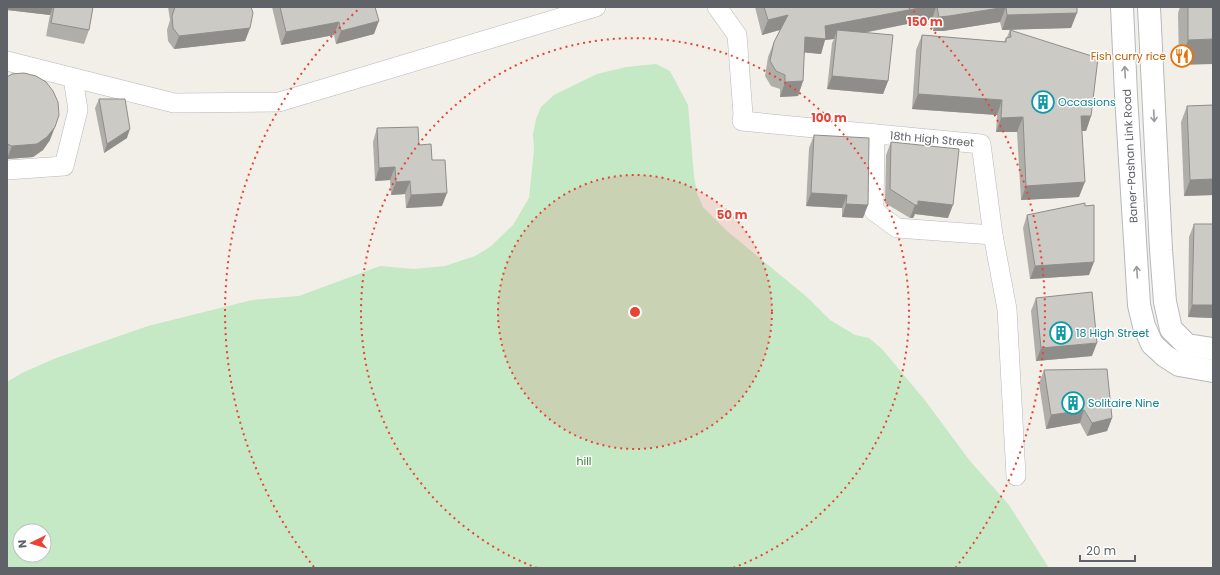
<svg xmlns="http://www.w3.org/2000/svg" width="1220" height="575" viewBox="0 0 1220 575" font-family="Poppins,sans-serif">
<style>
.green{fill:#c5e8c5;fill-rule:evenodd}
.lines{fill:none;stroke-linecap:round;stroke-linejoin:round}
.minor-casing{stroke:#b5b8bc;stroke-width:20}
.tertiary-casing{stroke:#b5b8bc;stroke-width:24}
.minor{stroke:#fff;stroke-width:19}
.tertiary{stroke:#fff;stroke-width:22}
.wall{fill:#afaea9}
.shaded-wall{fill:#8f8d8a}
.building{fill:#cccac5;stroke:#8f8d8a}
.oneway{stroke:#979a9d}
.ring{fill:none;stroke:#ea4335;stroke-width:2;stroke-dasharray:2 4}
.labels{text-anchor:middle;stroke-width:3;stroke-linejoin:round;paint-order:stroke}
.food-label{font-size:11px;fill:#c56008;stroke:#fff;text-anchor:end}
.culture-label{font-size:11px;fill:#0d838f;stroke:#fff;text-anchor:start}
.street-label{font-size:11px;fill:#5f6368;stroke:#fff}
.park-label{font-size:11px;fill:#348238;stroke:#fff}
.centre{fill:#ea4335;stroke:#fff;stroke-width:2}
.ring-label{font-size:12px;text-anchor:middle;font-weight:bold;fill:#ea4335;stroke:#fff;stroke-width:3;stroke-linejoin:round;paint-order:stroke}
</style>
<rect width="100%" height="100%" fill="#f1efe8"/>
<path class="green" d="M656 64 670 71 688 105 694 176 697 193 703 207 727 231 807 297 830 320 855 335 869 338 882 349 924 399 970 461 1009 505 1049 568H7V382L22 373 56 358 148 326 252 300 299 296 380 266 414 269 445 266 475 256 490 247 513 225 529 198 534 150 533 134 536 119 541 107 554 95 597 74 626 67ZM20 531H44V555H20Z"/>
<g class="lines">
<g class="minor-casing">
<g id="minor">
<polyline points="717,7 737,35 743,114 742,121 981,144 993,235 1007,309 1016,476"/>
<polyline points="7,61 174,103 279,102 596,7"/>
<polyline points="875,134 874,211 897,228 993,235"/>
<polyline points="7,170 64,166 78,110 73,78"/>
</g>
</g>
<g class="tertiary-casing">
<g id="tertiary">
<polyline points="1122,7 1126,95 1139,305 1144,326 1152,344 1165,356 1179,365 1213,371"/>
<polyline points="1149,7 1161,250 1165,302 1171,329 1187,345 1213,349"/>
</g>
</g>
<use href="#minor" class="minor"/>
<use href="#tertiary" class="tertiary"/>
</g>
<g class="wall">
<polygon points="7,7 93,7 89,30 84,44 46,36 50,15 7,10"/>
<polygon points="168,7 251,7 250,28 245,41 174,49 168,41 167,30 170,20"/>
<polygon points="272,7 375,7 374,34 336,44 334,35 281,45"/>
<polygon points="755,7 1077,7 1071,28 1002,30 1000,22 943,31 933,31 932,19 864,33 888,81 883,94 827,89 832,43 834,39 825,40 821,54 804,52 803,81 798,96 780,97 780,89 771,86 765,76 768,57 774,42 780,30 762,35"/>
<polygon points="1180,7 1213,7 1179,65 1178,13"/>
<polygon points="1010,30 1091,116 1086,131 1082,131 1079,197 1021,200 1017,132 996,132 997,115 912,109 916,50 922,35 1004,42 1006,38 1007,37"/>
<polygon points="7,77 50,140 43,150 33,157 7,159"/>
<polygon points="99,99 127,138 104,153 95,108"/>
<polygon points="1213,105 1213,195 1184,196 1181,122 1187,106"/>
<polygon points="377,128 419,145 432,160 442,206 406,208 405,194 391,195 390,180 375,181 373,142"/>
<polygon points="814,135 863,218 842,217 842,208 806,206 809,148"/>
<polygon points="891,142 948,218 915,214 913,218 910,218 885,203 886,155"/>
<polygon points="1027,215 1089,275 1030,279 1023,228"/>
<polygon points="1194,224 1213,318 1188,317 1189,237"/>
<polygon points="1036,298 1092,356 1036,361 1031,311"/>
<polygon points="1044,370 1112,418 1107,431 1087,436 1080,423 1046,429 1039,383"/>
</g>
<g class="shaded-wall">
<polygon points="7,7 53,7 50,15 7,10"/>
<polygon points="924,7 936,7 932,19 836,38 837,30 834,39 825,40 821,54 799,52 805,37 825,26"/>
<polygon points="1006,7 1000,22 943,31 933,31 939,17"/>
<polygon points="1077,13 1071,28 1002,30 1007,15"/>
<polygon points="788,15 783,29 762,35 768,20"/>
<polygon points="379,21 374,34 336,44 341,31"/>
<polygon points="339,22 334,35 281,45 286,32"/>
<polygon points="250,28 245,41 174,49 179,36"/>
<polygon points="1213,39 1213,64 1179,65 1188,40"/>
<polygon points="832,76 888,81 883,94 827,89"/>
<polygon points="803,81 798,96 780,97 785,82"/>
<polygon points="918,94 1002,100 997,115 912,109"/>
<polygon points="1081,116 1091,116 1086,131 1076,131"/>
<polygon points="1023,117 1017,132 996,132 1001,118"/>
<polygon points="55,127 50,140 43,150 33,157 7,159 12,146"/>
<polygon points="130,129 127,138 104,153 107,144"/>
<polygon points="395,167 390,180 375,181 379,168"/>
<polygon points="1213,179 1213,195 1184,196 1190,180"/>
<polygon points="410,181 405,194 391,195 396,182"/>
<polygon points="1085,182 1079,197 1021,200 1026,186"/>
<polygon points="447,193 442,206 406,208 411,195"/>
<polygon points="811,193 847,195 842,208 806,206"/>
<polygon points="918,201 953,205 948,218 915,214 913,218 910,218 915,205"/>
<polygon points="846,204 868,205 863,218 842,217"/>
<polygon points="1094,262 1089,275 1030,279 1035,266"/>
<polygon points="1192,305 1213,305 1213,318 1188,317"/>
<polygon points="1097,343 1092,356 1036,361 1041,348"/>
<polygon points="1084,410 1080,423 1046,429 1051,415"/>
<polygon points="1112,418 1107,431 1087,436 1092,423"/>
</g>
<g class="building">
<polygon points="54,7 93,7 89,30 51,23"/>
<polygon points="175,7 251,7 253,13 250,28 179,36 173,28 172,16"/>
<polygon points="280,7 375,7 379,21 341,31 339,22 286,32"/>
<polygon points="764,7 924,7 825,26 826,39 805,37 803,81 785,82 785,75 776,71 770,61 774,42 788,15 768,20"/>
<polygon points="937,7 1077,7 1077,13 1007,15 1006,7 949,16 939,17"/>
<polygon points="1188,7 1213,7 1213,39 1188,40"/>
<polygon points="837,30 893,35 888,81 832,76"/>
<polygon points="1010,30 1098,58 1091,116 1081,116 1085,182 1026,186 1023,117 1001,118 1002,100 918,94 922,35 1006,42 1006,38 1011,37"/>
<polygon points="24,73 36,76 46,82 53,91 58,102 59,115 55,127 47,137 37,144 12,146 7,144 7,77 12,74"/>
<polygon points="99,99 125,99 130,129 107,144"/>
<polygon points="1213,105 1213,179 1190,180 1187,106"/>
<polygon points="418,127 419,145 431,144 432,160 445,160 447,193 411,195 410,181 396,182 395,167 379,168 377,128"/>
<polygon points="814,135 869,138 868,205 846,204 847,195 811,193"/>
<polygon points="891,142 959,149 953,205 918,201 918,205 915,205 890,189"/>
<polygon points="1085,203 1085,206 1094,205 1094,262 1035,266 1027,215"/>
<polygon points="1194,224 1213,224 1213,305 1192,305"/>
<polygon points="1092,292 1097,343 1041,348 1036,298"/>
<polygon points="1107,369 1112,418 1092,423 1084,410 1051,415 1044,370"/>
</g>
<defs><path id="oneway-shaft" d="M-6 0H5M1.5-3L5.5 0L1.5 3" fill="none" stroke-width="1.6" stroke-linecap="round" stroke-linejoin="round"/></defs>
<g class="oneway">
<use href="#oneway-shaft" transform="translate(1125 72) rotate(-93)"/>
<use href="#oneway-shaft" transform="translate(1154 116) rotate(87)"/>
<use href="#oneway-shaft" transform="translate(1137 272) rotate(-94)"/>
</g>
<circle cx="635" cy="312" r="137" fill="#ea4335" fill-opacity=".12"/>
<g class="ring">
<circle cx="635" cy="312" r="137"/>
<path d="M537 568A274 274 0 1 1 733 568"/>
<path d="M314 567A410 410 0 0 1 361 7M909 7A410 410 0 0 1 956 567"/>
</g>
<defs>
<g id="restaurant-ring" transform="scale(1.15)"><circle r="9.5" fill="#fff" stroke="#e8710a" stroke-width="1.5"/><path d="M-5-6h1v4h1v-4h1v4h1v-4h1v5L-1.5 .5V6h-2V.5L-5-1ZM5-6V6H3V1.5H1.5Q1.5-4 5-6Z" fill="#e8710a"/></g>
<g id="building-ring" transform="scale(1.15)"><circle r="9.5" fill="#fff" stroke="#0f9aa8" stroke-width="1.5"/><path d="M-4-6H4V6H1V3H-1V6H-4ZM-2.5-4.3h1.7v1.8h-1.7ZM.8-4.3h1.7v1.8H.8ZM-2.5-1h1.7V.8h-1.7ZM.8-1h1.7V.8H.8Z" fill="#0f9aa8"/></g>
</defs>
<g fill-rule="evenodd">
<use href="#restaurant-ring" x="1182" y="56"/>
<use href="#building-ring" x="1043" y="102"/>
<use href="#building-ring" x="1061" y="333"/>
<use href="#building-ring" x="1073" y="403"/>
</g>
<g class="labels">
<g class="food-label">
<text x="1166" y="60">Fish curry rice</text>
</g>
<g class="culture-label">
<text x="1058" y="106">Occasions</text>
<text x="1076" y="337">18 High Street</text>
<text x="1088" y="407">Solitaire Nine</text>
</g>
<g class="street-label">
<text transform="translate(932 139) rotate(5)" y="4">18th High Street</text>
<text transform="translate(1130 156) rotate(-93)" y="4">Baner-Pashan Link Road</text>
</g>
<g class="park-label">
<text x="584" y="465">hill</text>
</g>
</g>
<circle cx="635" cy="312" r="6" class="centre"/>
<g class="ring-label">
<text x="925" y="26">150 m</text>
<text x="829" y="122">100 m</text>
<text x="732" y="219">50 m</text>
</g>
<rect width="1220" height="575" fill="none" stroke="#5f6368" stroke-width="16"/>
<g transform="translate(32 543) rotate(265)"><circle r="19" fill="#ffffff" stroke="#bfc1c3"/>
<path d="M0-3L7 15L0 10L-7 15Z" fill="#ea4335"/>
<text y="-6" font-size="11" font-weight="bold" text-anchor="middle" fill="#5f6368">N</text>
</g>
<path d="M1080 555v6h55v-6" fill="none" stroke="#5f6368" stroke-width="2"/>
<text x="1086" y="555" font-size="12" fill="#5f6368" stroke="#ffffff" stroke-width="3" paint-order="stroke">20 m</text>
</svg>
